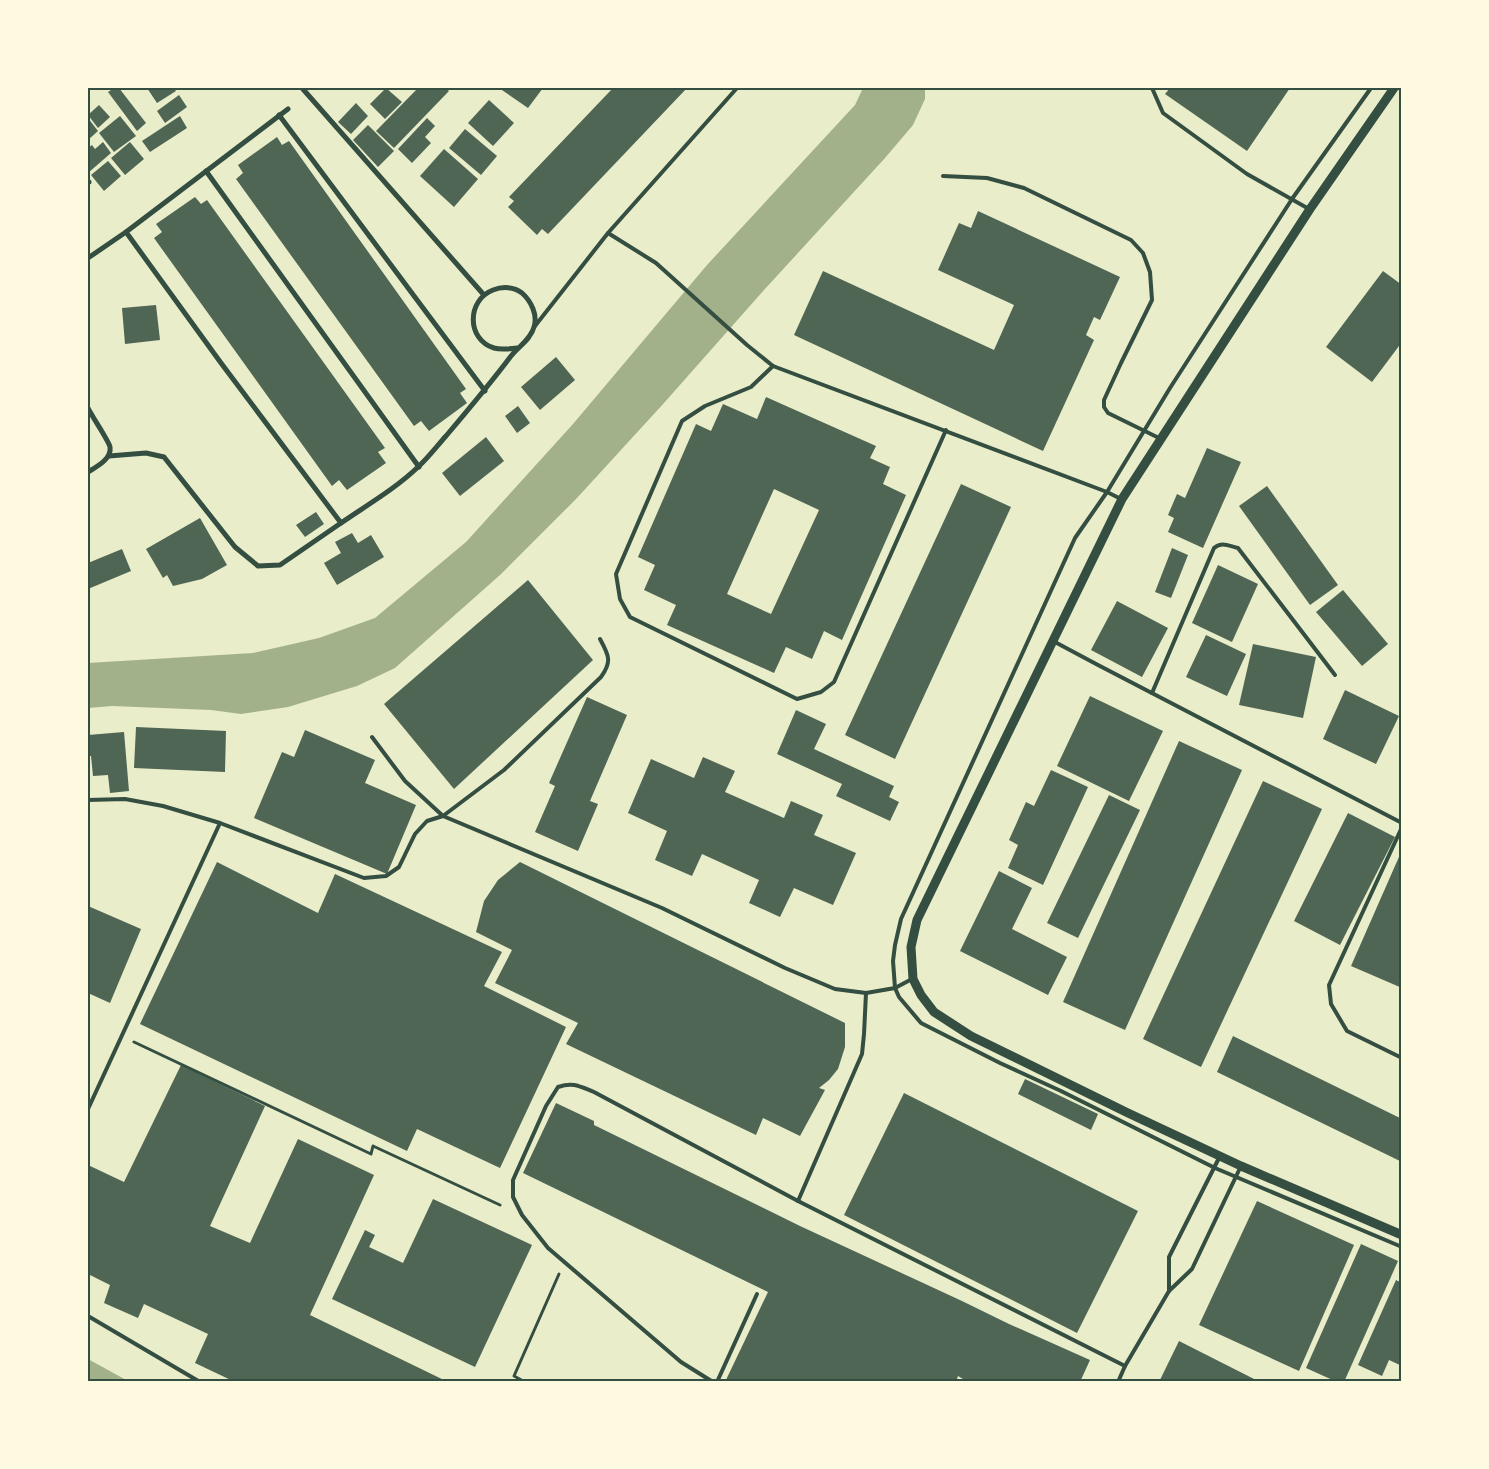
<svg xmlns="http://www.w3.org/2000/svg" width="1489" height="1469" viewBox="0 0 1489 1469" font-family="Figtree,sans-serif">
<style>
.water{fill:#a3b18a}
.building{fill:#4f6655;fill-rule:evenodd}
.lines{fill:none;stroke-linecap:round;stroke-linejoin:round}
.path{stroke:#344e41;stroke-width:3}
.service{stroke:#344e41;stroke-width:4}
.minor{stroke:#344e41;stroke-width:5}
.tertiary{stroke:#344e41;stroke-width:9}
.neatline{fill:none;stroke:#344e41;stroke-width:2}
</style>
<rect width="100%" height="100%" fill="#e9edc9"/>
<g class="water">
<polygon points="863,88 925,88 925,99 913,125 885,158 764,290 664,403 577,498 500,575 395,668 357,686 288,707 241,714 211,710 112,706 88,708 88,663 253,653 319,638 375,618 466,542 573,424 707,265 855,105"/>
<polygon points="88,1359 128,1381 88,1381"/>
</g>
<g class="building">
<polygon points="114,88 119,88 146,123 137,131 108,92"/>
<polygon points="147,88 174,88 176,91 157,103"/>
<polygon points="386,88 402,102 385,119 370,104"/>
<polygon points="418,88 445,88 449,91 394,148 376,131"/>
<polygon points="499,88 543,88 528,108"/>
<polygon points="613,88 687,88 548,234 542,229 537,235 508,207 514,201 509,197"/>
<polygon points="1170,88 1290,88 1247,151 1165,94"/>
<polygon points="179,95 187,107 165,123 157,111"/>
<polygon points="489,100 514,123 493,146 468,123"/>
<polygon points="356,103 368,116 351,134 338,122"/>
<polygon points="99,105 110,117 98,128 88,115"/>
<polygon points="120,116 136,136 114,152 99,133"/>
<polygon points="180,116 187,128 150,152 142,141"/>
<polygon points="88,118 98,131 88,140"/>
<polygon points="427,118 435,126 425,137 431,143 412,163 398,149"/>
<polygon points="368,125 394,151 378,167 353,140"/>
<polygon points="465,129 497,156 481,175 449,148"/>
<polygon points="277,137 282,145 289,141 466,389 460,393 467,403 429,431 421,421 414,426 236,179 243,173 238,165"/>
<polygon points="103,142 111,153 88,173 88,148 92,145 95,149"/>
<polygon points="130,142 144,159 125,175 111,158"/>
<polygon points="444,149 478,179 454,207 420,176"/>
<polygon points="108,161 121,176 104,191 91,175"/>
<polygon points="195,197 201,204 207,200 385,448 378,452 386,463 347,490 339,480 332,486 154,238 162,232 156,224"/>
<polygon points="978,211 1120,277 1100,320 1094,317 1086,335 1094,340 1043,451 794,335 823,271 994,350 1014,305 938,270 959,223 971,228"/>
<polygon points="1383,271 1402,285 1402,342 1372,382 1326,347"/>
<polygon points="156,305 160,340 125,344 122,308"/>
<polygon points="556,357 575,380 540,410 521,387"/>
<path d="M766 397 876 446 870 458 890 467 883 484 906 495 842 640 824 631 812 659 786 647 774 673 667 625 676 605 644 590 655 565 638 557 696 424 711 431 723 404 757 419ZM774 489 819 510 771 614 727 594Z"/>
<polygon points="518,406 530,423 517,433 505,416"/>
<polygon points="486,437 504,461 460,496 442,473"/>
<polygon points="1207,448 1241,462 1203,548 1168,532 1174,518 1168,515 1177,494 1185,498"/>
<polygon points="961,484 1011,507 895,759 845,735"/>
<polygon points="1267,486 1338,585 1310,605 1239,506"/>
<polygon points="316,512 324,524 305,537 296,525"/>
<polygon points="200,518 227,565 202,579 173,586 167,575 163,578 146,549"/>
<polygon points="352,533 358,543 371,535 384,557 337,585 324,563 341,553 335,542"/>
<polygon points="1172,548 1188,555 1171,598 1155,592"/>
<polygon points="122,549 131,571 88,589 88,563"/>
<polygon points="1218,565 1258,584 1232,642 1192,623"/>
<polygon points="528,580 593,660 454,789 384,704"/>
<polygon points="1343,590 1388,644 1362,666 1316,612"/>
<polygon points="1117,601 1168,628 1142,677 1091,650"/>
<polygon points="1206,635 1246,654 1227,696 1186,677"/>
<polygon points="1253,644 1316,657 1303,718 1239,705"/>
<polygon points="1345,690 1399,716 1376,764 1323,739"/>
<polygon points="1090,696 1163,731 1129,801 1057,766"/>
<polygon points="587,697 627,715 590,801 598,804 578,851 535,832 555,786 549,783"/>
<polygon points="796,710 826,724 814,749 894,786 889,797 899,802 890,821 836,796 842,784 777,754"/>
<polygon points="136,727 226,731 225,772 134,768"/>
<polygon points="305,730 375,760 365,783 416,805 387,874 254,818 282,752 294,757"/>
<polygon points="124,732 129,791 110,793 108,775 93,776 91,756 88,756 88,735"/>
<polygon points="1179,741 1242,770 1125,1030 1063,1002"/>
<polygon points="703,757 735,771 725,792 784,818 791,801 823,815 814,835 856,853 833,905 794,888 780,917 749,903 759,880 702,854 692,876 655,860 667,831 628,813 651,759 694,778"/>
<polygon points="1051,770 1088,787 1043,885 1008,868 1018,845 1009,840 1026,802 1034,806"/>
<polygon points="1263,781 1322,809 1201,1067 1143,1039"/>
<polygon points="1109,795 1140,810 1078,938 1047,923"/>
<polygon points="1348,813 1395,837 1340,945 1294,921"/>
<polygon points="1402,850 1402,988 1351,966"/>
<polygon points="217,862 318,913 335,874 502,952 484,986 566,1027 500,1168 417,1129 407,1151 140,1024"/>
<polygon points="520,862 845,1023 845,1047 838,1069 829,1080 819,1088 825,1090 800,1136 763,1118 756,1135 566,1044 578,1023 495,983 512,950 476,932 484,901 498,880"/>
<polygon points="999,871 1032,888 1012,929 1067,957 1048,995 960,951"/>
<polygon points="88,906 141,929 110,1003 88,993"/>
<polygon points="1233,1036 1402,1119 1402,1162 1217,1072"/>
<polygon points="181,1065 265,1106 210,1226 250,1243 298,1139 374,1175 310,1315 448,1382 235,1382 195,1363 208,1334 144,1304 138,1318 104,1303 110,1285 88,1274 88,1165 124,1182"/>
<polygon points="1025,1079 1098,1114 1091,1130 1018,1094"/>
<polygon points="904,1093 1138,1211 1077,1333 844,1215"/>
<polygon points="556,1103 594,1121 594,1125 800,1226 962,1301 1009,1324 1090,1360 1080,1382 968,1382 958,1376 956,1382 725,1382 768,1292 523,1173"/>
<polygon points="433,1199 532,1245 475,1367 332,1299 365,1230 375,1235 369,1247 403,1263"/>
<polygon points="1257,1201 1354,1245 1299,1371 1199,1325"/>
<polygon points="1361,1244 1398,1261 1344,1382 1337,1382 1306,1368"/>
<polygon points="1396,1280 1402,1283 1402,1366 1389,1360 1382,1376 1358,1365"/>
<polygon points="1179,1341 1260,1382 1159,1382"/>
</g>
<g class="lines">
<g class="path">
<polyline points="134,1042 371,1154 373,1146 500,1205"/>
<polyline points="525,1382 514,1376 559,1274"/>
</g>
<g class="service">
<polyline points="1152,88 1163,113 1247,174 1309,209"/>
<polyline points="1371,88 1292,199 1170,388 1107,492 1075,538 901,919 895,945 893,961 895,988 899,997 921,1023 1000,1063 1061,1091 1215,1168 1402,1247"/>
<polyline points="943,176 987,178 1024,188 1131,240 1143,253 1150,272 1152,300 1121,363 1104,400 1104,407 1108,413 1161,439"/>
<polyline points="608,233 656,263 747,345 773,366 1107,492 1121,499"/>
<polyline points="535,326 608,233 737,88"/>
<polyline points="773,366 751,387 705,406 682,421 616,574 620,599 630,617 797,699 821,692 834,682 946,430"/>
<polyline points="1053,641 1098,665 1402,823"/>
<path d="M1152 693 1214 548C1222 541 1229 546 1238 548L1335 675"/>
<polyline points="372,737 405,781 443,816 662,908 785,968 835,989 866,993 895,988 912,979"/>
<polyline points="88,800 125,799 163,806 220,823"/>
<polyline points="1402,827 1329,985 1331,1004 1347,1031 1402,1058"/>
<path d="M88 1109 220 823 364 878 386 876 399 867 415 834 427 821 443 816 504 770 601 677C613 661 608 654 600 639"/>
<polyline points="798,1201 862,1054 864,1034 866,993"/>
<polyline points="1169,1291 1169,1257 1220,1156"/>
<polyline points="88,1316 200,1382"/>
<polyline points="1125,1366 1169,1291 1192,1269 1241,1166"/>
<path d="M713 1382 681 1362 548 1248 522 1215 513 1197V1180L546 1106 558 1087C573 1082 579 1086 594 1092L798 1201 1125 1366 1118 1382"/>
<polyline points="717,1382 757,1294"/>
</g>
<g class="minor">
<polyline points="302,88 484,295"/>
<path d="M288 109 126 232 221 363 341 523C367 505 395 489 418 467 428 458 437 446 446 436 468 410 490 384 511 356 518 347 531 339 534 327 538 315 531 301 522 293 514 287 503 286 493 290 467 300 466 339 494 348 501 350 509 349 517 348"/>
<polyline points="279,115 485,391"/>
<polyline points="206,171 419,467"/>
<polyline points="88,182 89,182"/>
<polyline points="88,258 126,232"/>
<path d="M88 408C91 415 109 441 110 447 112 459 96 467 88 472"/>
<polyline points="109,456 146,453 164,457 235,547 258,566 280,565 341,523"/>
</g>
<polyline class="tertiary" points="1394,88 1310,209 1122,499 917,920 911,947 913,979 921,995 934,1012 971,1036 1128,1113 1241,1166 1402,1235"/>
</g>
<rect width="1489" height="1469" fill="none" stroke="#fefae0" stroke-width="178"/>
<rect x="89" y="89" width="1311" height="1291" class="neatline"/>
</svg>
